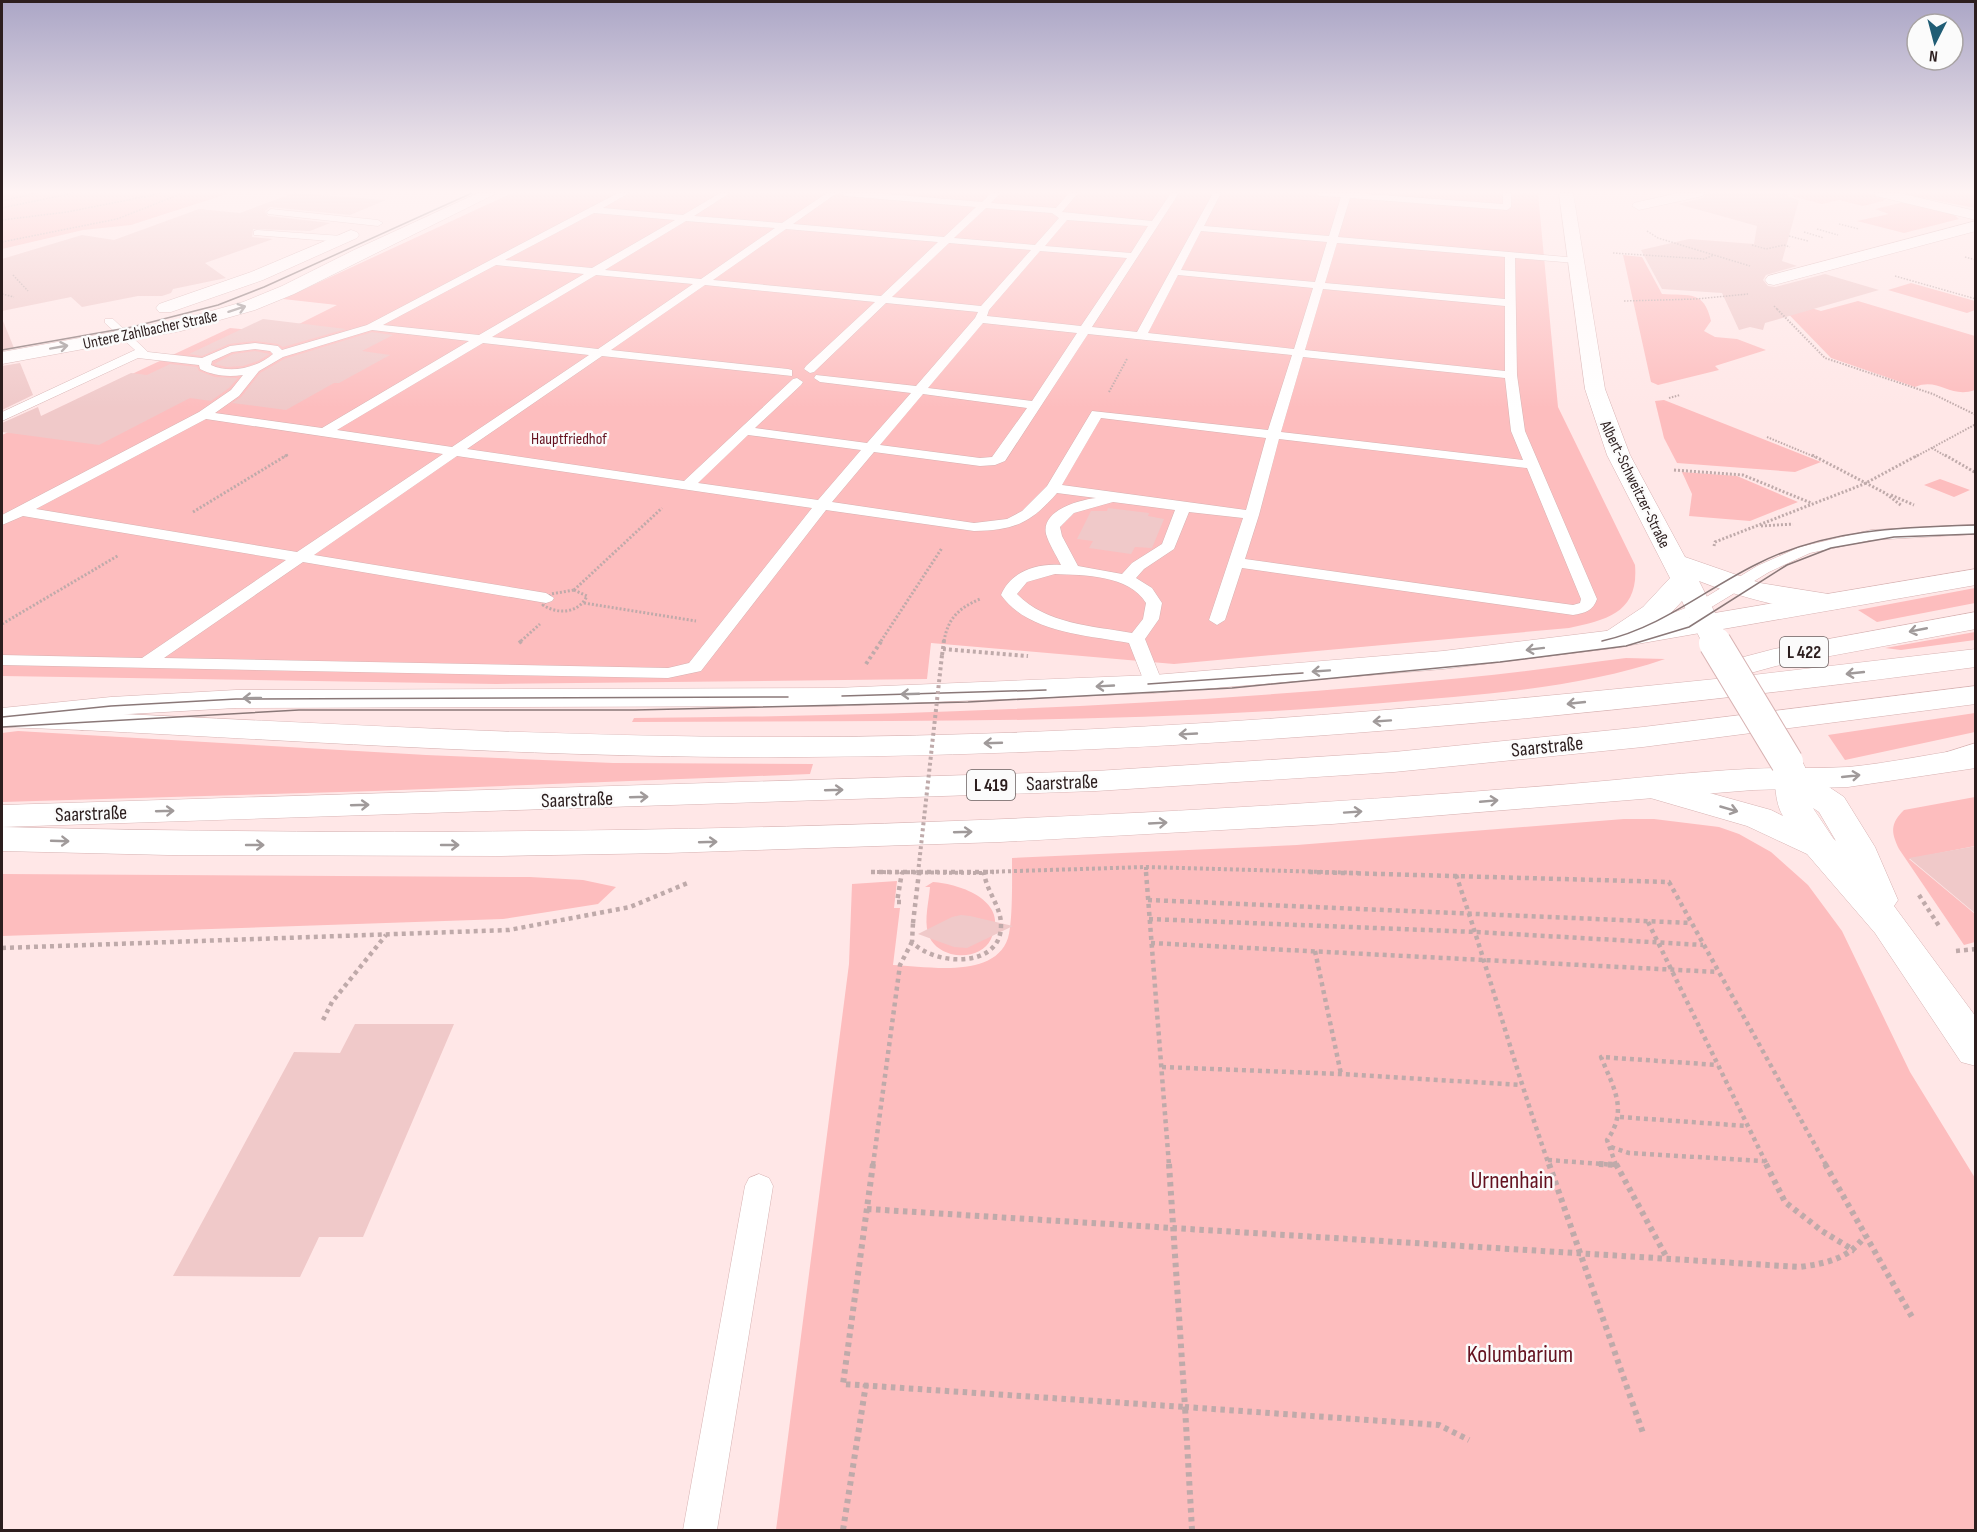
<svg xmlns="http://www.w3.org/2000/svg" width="1977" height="1532" viewBox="0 0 1977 1532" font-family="'Sofia Sans Condensed',sans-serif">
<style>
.green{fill:#fdbdbe}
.building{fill:#f0c9c9}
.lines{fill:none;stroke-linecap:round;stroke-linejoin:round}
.service-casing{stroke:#d7b2b2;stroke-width:1}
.minor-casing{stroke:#d7b2b2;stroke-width:1}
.tertiary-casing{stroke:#d7b2b2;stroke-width:1}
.secondary-casing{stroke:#d7b2b2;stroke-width:1}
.primary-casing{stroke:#d7b2b2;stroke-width:1}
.trunk-casing{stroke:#d7b2b2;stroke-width:1}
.path-far5{stroke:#bfaaaa;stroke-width:1.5;stroke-dasharray:1.5 1.5;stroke-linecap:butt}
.path-far4{stroke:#bfaaaa;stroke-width:2;stroke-dasharray:1.5 1.5;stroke-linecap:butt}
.path-far3{stroke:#bfaaaa;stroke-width:3;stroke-dasharray:2 2;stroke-linecap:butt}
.path-far2{stroke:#bfaaaa;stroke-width:4;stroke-dasharray:3 3;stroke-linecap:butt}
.path-far1{stroke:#bfaaaa;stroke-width:4.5;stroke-dasharray:4 4;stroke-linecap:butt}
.path{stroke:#bfaaaa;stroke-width:6;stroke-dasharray:4.5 4.5;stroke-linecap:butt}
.service{fill:#fff;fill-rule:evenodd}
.minor{fill:#fff;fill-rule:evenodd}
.tertiary{fill:#fff;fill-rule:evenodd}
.secondary{fill:#fff;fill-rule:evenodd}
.primary{fill:#fff;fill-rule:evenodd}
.trunk{fill:#fff;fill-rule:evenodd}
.tram{stroke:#8a7878;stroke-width:1.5}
.tertiary-bridge-casing{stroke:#d7b2b2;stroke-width:34;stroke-linecap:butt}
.path-bridge-far1{stroke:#bfaaaa;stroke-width:4;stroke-dasharray:3 3;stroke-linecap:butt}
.path-bridge{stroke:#bfaaaa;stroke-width:4.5;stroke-dasharray:4 4;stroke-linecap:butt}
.tertiary-bridge{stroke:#fff;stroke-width:32}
.oneway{stroke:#a09a9a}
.labels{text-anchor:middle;stroke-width:5;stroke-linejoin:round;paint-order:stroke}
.far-street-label{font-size:16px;fill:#2c1e1e;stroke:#fbfbfb}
.far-park-label{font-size:16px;fill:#64111f;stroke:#fbfbfb}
.shield{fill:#fbfbfb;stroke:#6a6060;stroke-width:1.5}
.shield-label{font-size:18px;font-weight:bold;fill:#2c1e1e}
.street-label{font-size:20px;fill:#2c1e1e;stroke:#fbfbfb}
.near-park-label{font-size:24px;fill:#64111f;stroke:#fbfbfb}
</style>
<rect width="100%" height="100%" fill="#ffe7e7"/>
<g class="green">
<polygon points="7,193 230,193 131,225 83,230 2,249 2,194"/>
<path d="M512 193H1538L1558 407 1635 565C1639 612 1608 620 1569 628L1174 664 931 643 927 679 496 684 2 676V435L230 328 281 333 337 305 283 299Z"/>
<polygon points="1795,193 1870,193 1885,199 1883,201 1863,206 1839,200 1822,204 1791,196 1798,194"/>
<polygon points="1899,193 1975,193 1975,208"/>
<path d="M1900 203C1916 203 1947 207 1959 219L1904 233 1857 221 1889 214 1875 209Z"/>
<path d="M1623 255 1642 257 1662 294C1690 296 1704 290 1711 321L1704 331 1715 337 1737 339 1766 350 1715 366 1719 370 1658 385 1651 382Z"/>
<polygon points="1911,283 1975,301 1975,310 1967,313 1888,290"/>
<path d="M1771 296 1821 311 1858 301 1975 336V390C1950 399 1939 377 1915 387L1831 358Z"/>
<polygon points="1664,400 1821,462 1795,472 1677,463 1664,438 1655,401"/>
<polygon points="1682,472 1737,476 1798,502 1750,521 1689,516 1692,494"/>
<polygon points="1940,479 1970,490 1954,497 1924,485"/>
<polygon points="1975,588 1975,603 1877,622 1858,610"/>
<polygon points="1975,632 1975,640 1901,650 1885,648"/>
<path d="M1626 658 1665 659C1578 689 1474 695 1383 703 1133 725 882 720 632 722L634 718C910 716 1187 705 1462 678 1517 673 1571 665 1626 658Z"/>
<polygon points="1975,713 1975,732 1845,760 1828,735"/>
<polygon points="18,731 426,755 613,763 813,764 810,774 375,791 2,802 2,733"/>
<path d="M1975 797V846L1909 859 1975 914V942L1964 945 1899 849C1891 832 1890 824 1904 810Z"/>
<path d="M1624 819H1654L1719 827 1739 834 1771 852 1808 885 1842 931 1910 1072 1975 1178V1530H776L849 964 852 884 897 881 894 908H900L893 965C926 966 994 980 1008 938 1013 923 1012 876 1012 858L1297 845Z"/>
<polygon points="2,874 530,877 583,880 616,887 598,904 503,919 2,936"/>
<path d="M933 882C961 884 1010 901 991 939 979 964 935 959 928 933 924 919 929 901 930 887H925Z"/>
</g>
<g class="building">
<polygon points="294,193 386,200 350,215 270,207 265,211 268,216 330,223 310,231 253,229 252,237 273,239 205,263 226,278 173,289 171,293 162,296 138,296 82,307 71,297 2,311 2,259 82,235 114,240 199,209 240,213"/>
<polygon points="1707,193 1787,193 1788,197 1799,200 1782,261 1797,266 1766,275 1763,280 1768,286 1775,287 1825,274 1879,290 1765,323 1763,330 1750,327 1739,330 1722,293 1662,289 1641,250 1689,239 1754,244 1757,226 1678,204 1703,198"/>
<polygon points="263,319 346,329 283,347 278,344 255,341 229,344 202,356 189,354"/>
<polygon points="2,321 3,321 14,348 2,350"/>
<polygon points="372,332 393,335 362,351 390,355 339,383 334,383 286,410 232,403 241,397 260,373 284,359"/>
<polygon points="255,351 270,354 258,361 243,366 227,367 214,364 233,354"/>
<polygon points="20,363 33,395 2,410 2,366"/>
<polygon points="170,364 197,367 199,371 215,377 238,378 229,388 211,401 190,398 99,445 2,432 2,423 38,407 41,416 131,373 147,375"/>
<polygon points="1108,508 1149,513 1148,516 1164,519 1152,548 1135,547 1131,554 1089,548 1093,541 1077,539 1091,511 1107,511"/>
<polygon points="1976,846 1976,914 1909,858"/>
<polygon points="961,915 970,916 1013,926 967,948 954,947 918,934 952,917"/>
<polygon points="355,1024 454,1024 363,1237 319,1237 300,1277 173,1276 294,1052 340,1053"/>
</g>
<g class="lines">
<g class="service-casing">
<g id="service">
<path d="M618 193H629L603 208 683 215 720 193H730L694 216 782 223 827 193H837L793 224 944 237 976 207 845 196 841 193H876L982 202 991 193H1000L991 203 1056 208 1069 193H1078L1062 212 1152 221 1171 193H1179L1092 327 1137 332 1213 193H1221L1204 226 1329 236 1341 197 1320 196 1316 193H1355L1503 204V193H1511V207L1507 210 1350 198 1338 237 1578 258 1580 260 1575 263 1515 258 1517 375 1525 431 1597 599C1593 611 1585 613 1573 615L1242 568 1225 620 1217 625 1209 620 1243 518 1189 512 1174 549 1144 569 1136 578 1152 588 1162 603 1159 619 1145 639 1163 684 1160 688H1148L1145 684 1129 643C1087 635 1028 633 1001 595 1011 571 1037 563 1061 565 1056 555 1049 544 1046 534 1041 510 1079 500 1096 498L1057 493C1030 524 1014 530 974 531L826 510 701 671 668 678 2 665V655L142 658 286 560 23 516 2 525V515L199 412 231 390 243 375C228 377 214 376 200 369L199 365 138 358 2 421V412L135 350 105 323V319H113L148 352 202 358 230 346 255 343 278 346 282 350 367 325ZM986 208 1052 213 1059 218 1035 245 954 238ZM594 213 675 220 592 268 505 260ZM1067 220 1148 226 1131 253 1045 246ZM686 221 775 228 701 279 605 270ZM786 229 938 242 881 296 713 280ZM1201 231 1327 242 1315 282 1181 270ZM949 243 1031 250 981 306 892 297ZM1337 243 1505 257V299L1325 283ZM1040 251 1127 258 1081 326 987 316 989 310ZM496 265 584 274 479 335 383 325ZM596 275 693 284 598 349 492 337ZM1178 275 1313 288 1294 349 1148 333ZM705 285 875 302 806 366 804 369 810 373 814 372 886 303 978 312 975 318 916 386 816 375 814 378 820 382 911 393 867 443 755 428 801 385 803 382 797 378 793 379 684 481 467 449 602 356 792 376V370L788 369 611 350ZM1323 289 1505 306V371L1305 350ZM983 323 1077 333 1032 401 928 388ZM372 330 469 341 322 428 215 413 239 396 259 371 283 357ZM1088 334 1292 355 1268 430 1092 411 1047 486 1022 511 1007 519 974 523 832 502 874 452 980 466 995 465 1005 461ZM483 343 589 355 452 447 337 430ZM255 349 270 351 273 354C257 368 230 374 211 365L212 361 232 352ZM1303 357 1505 378 1511 431 1523 460 1281 432ZM923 394 1027 408 992 457 980 458 880 445ZM1101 418 1266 438 1246 510 1062 485ZM206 419 443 454 297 552 36 509ZM748 435 861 450 818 500 698 483ZM1279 439 1527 468 1581 599 1580 603 1573 605 1245 559 1259 515ZM457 456 812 508 689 663 668 668 164 658 303 562 546 603 552 601 554 598 546 593 314 555ZM1113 502 1175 510 1162 544 1132 563 1122 574 1078 566 1062 536 1060 527 1074 513ZM1055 574C1084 575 1129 575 1146 603L1143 619 1132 633C1093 626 1046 624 1017 594L1027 582Z"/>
<polygon points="271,209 378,220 383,223 378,226 268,214 267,212"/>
<polygon points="257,230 342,236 347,239 342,242 254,235 254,231"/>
<polygon points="1976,525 1976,534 1871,540 1810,553 1769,572 1705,611 1652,634 1640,634 1638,630 1640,626 1693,605 1757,566 1800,547 1871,530"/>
<polygon points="759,1174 769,1178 773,1186 717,1530 683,1530 745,1186 749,1178"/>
</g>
</g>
<g class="minor-casing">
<g id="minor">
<polygon points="1678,193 1705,193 1703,196 1639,210 1632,206 1634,203"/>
<polygon points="1874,193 1899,193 1976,211 1976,220 1876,196"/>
<polygon points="1976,221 1976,231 1774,285 1768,284 1765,280 1768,276"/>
</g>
</g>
<g class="tertiary-casing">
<g id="tertiary">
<polygon points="478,193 497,193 294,294 255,310 181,331 2,364 2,352 179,320 243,302 282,286 354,250"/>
<path d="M1559 193H1573L1605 389 1630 455 1685 557 1760 583 1841 596 1845 602 1841 608C1804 617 1734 595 1699 581L1730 643 1725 649 1715 652 1705 649 1682 601C1665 621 1631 652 1604 645L1600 639 1604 633 1643 607 1670 578 1607 455 1585 389Z"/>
<polygon points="351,230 357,232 359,235 357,238 263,280 171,312 159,312 156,308 159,304 251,272"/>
<path d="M1787 752 1799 755 1808 773 1844 797 1875 847 1898 900 1894 906 1976 1017V1066L1961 1062 1875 933 1807 854 1747 826 1640 795 1635 788 1640 781 1652 777 1771 810 1783 816C1773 800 1777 780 1771 762L1775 755ZM1813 808 1819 812 1836 841 1833 838Z"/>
</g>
</g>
<g class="secondary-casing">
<g id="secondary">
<polygon points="1976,569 1976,585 1614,648 1443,669 1154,693 835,706 236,708 111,715 2,726 2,708 111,697 236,690 835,688 1154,675 1443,651 1614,630"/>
<path d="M1976 748V768L1848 787 1753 790 1332 824 1000 842 667 853 501 856 168 855 2 851V827C525 840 1049 827 1570 784 1630 779 1689 772 1748 769 1781 767 1815 769 1848 767 1891 763 1933 753 1976 748Z"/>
</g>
</g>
<g class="primary-casing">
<polygon id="primary" points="2,709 82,712 93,714 98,721 93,728 82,730 2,727"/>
</g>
<g class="trunk-casing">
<g id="trunk">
<path d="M1976 612V629L1776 666 1736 677 1976 649V667C1588 718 1197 754 806 757 565 759 323 742 82 730L71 728 66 721 71 714 82 712C321 723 561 738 801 737 1110 736 1418 710 1725 678L1717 676 1713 670 1717 664 1774 649Z"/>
<polygon points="1976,686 1976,704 1643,747 1394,772 1096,791 2,827 2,805 1096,771 1394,752 1643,727"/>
<polygon points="1976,743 1976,764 1956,770 1944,767 1940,760 1944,753"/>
</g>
</g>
<g class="path-far5">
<polyline points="2,201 36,193"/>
<polyline points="2,208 73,193"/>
<polyline points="2,220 67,212 163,193"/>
<polyline points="1839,224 1859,229"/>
<polyline points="1817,229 1838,235"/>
<polyline points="1647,231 1658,238 1750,266"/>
<polyline points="1804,232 1824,238"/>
<polyline points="1789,236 1808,241"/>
<polyline points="2,242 117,219 183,193"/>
<polyline points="1752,245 1766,249 1784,245 1790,247"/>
<polyline points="1613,253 1704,259 1714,255"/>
<polyline points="1965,257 1976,260"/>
<polyline points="13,275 28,291"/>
<polyline points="1895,276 1976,299"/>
<polyline points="2,294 14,297"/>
<polyline points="1624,301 1696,299 1748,294"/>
<polyline points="1774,306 1778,310"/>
</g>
<g class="path-far4">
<polyline points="1777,309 1825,358 1933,394 1976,415"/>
<polyline points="1109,392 1127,359"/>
<polyline points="1669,398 1680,395"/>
<polyline points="1767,437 1815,457"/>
<polyline points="1932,448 1947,457"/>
<polyline points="284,457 289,454"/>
<polyline points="1915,457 1976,424"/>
</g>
<g class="path-far3">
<polyline points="1812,455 1885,493 1902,506"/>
<polyline points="1945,455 1976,473"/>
<polyline points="1674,470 1743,475 1811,503"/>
<polyline points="1891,495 1914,505"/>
<polyline points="193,512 287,455"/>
<polyline points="1761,526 1793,524"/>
<polyline points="1714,546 1715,542 1864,484 1918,455"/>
<polyline points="574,590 662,508"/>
<path d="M574 590 587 596C579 613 558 615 543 605L551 594Z"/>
<polyline points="584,603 696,621"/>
<polyline points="2,624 119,555"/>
<polyline points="521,641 540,624"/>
<polyline points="881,641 942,548"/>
<path d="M944 641C948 618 959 608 980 599"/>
</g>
<g class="path-far2">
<polyline points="519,643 523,640"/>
<polyline points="943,649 944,640"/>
<polyline points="942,655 943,649 1028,656"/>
<polyline points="866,664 882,640"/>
<polyline points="1146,867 1146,873"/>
<polyline points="871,872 984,873"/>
<polyline points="984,872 1146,867 1361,873"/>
</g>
<g class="path-far1">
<path d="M871 872H984C986 891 1001 906 1001 925 1002 968 936 967 912 942L913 923"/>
<polyline points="984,872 994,872"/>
<polyline points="1146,872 1169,1165"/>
<polyline points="1309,872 1669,882 1826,1165"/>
<path d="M1456 875C1489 971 1515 1069 1549 1165"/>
<polyline points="1919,895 1939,926"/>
<polyline points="1148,900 1691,923"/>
<polyline points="901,902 897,902 902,872"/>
<polyline points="1149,919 1476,932 1703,945"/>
<polyline points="1648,922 1767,1165"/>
<polyline points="1151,943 1718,972"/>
<polyline points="2,948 509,930 630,907 690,882"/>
<polyline points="1315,951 1341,1074"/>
<polyline points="1956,951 1976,949"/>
<polyline points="323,1020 332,1002 386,935"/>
<polyline points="1162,1067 1341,1074 1521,1085"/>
<polyline points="1620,1117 1747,1126"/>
<polyline points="1611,1147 1629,1153 1763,1161"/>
<polyline points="1548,1160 1616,1165"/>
<polyline points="873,1165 900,965 912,942"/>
<path d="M1616 1165 1607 1140C1629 1110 1613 1087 1601 1057L1718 1065"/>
</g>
<g class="path">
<polyline points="873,1164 843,1384 1185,1407 1192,1530"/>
<polyline points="1169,1164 1185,1407 1439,1425 1469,1440"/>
<polyline points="1549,1164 1643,1433"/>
<polyline points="1599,1164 1616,1165"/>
<polyline points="1616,1164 1667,1258"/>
<polyline points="1766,1164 1785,1202 1822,1231 1855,1251"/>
<polyline points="1825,1164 1912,1317"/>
<path d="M867 1209 1800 1267C1827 1263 1848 1259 1865 1236"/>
<polyline points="843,1530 866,1384"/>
</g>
<use href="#service" class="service"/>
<use href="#minor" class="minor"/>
<use href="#tertiary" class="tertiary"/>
<use href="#secondary" class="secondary"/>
<use href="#primary" class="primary"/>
<use href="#trunk" class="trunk"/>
<g class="tram">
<polyline points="2,350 132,327 218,305 264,287 472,193"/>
<path d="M1602 641C1661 628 1704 590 1757 564 1825 529 1901 527 1976 525"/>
<polyline points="1148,684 1303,673"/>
<polyline points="842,696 1046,690"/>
<polyline points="2,717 111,706 236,699 788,697"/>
<polyline points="2,727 299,710 635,710 968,702 1232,688 1500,662 1626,646 1689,627 1787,565 1831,548 1894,537 1976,534"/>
</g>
<g class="tertiary-bridge-casing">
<polyline id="tertiary-bridge" points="1715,643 1787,762"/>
</g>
<polyline class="path-bridge-far1" points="918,873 942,655"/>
<polyline class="path-bridge" points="913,923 919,872"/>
<use href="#tertiary-bridge" class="tertiary-bridge"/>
</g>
<defs><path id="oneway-shaft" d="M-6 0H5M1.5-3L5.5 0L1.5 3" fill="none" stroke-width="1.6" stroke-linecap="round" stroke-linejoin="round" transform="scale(1.5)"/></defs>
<g class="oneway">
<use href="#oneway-shaft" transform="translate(237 309) rotate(-18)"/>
<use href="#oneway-shaft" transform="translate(59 347) rotate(-10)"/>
<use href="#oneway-shaft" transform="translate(1918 630) rotate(169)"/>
<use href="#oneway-shaft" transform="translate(1535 649) rotate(173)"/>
<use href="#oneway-shaft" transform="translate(1321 671) rotate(176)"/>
<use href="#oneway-shaft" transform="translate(1855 673) rotate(174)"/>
<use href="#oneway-shaft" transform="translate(1105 686) rotate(177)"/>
<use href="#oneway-shaft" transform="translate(910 694) rotate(178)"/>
<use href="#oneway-shaft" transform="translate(252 698) rotate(179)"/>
<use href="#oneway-shaft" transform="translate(1576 703) rotate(174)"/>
<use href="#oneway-shaft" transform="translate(1382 721) rotate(176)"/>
<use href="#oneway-shaft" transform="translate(1188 734) rotate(177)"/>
<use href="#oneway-shaft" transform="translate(993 743) rotate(178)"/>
<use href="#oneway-shaft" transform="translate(1851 776) rotate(-6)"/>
<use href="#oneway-shaft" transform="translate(834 790) rotate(-2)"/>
<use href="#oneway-shaft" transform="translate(639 797) rotate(-2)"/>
<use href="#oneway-shaft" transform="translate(1489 801) rotate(-5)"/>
<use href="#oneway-shaft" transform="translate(360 805) rotate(-2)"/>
<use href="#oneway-shaft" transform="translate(1729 809) rotate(16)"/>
<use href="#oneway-shaft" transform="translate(165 811) rotate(-2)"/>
<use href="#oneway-shaft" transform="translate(1353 812) rotate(-4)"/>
<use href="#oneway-shaft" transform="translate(1158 823) rotate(-3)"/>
<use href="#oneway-shaft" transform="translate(963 832) rotate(-2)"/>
<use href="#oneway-shaft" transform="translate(60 841) rotate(2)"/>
<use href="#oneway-shaft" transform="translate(708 842) rotate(-2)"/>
<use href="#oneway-shaft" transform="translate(255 845)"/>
<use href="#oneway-shaft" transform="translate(450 845)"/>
</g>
<linearGradient id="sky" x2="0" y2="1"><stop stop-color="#aba6c6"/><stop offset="0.47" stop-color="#fff4f4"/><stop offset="1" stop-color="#fff4f4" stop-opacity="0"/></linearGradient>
<rect width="1977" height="408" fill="url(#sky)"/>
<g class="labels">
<g class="far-street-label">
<text transform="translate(150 329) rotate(-12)" y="6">Untere Zahlbacher Straße</text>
<text transform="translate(1636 484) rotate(64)" y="6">Albert-Schweitzer-Straße</text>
</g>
<g class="far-park-label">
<text x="569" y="444">Hauptfriedhof</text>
</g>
<g class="shield">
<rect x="1780" y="637" width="48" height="30" rx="4.5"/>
<rect x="967" y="770" width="48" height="30" rx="4.5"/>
</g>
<g class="shield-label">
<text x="1804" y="658">L 422</text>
<text x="991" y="791">L 419</text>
</g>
<g class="street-label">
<text transform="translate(1547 746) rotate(-6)" y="7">Saarstraße</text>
<text transform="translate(1062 782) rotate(-2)" y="7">Saarstraße</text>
<text transform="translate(577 799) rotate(-2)" y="7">Saarstraße</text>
<text transform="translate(91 813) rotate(-2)" y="7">Saarstraße</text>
</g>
<g class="near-park-label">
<text x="1512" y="1188">Urnenhain</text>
<text x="1520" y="1362">Kolumbarium</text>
</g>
</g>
<rect width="1977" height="1532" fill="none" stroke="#2c1e1e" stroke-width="6"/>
<g transform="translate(1935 42) rotate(186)"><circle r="28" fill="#fbfbfb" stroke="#a8a3a3" stroke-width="1.5"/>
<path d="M0-4.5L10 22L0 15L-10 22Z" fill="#205d75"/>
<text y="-9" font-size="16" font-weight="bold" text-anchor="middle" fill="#2c1e1e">N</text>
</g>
</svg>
